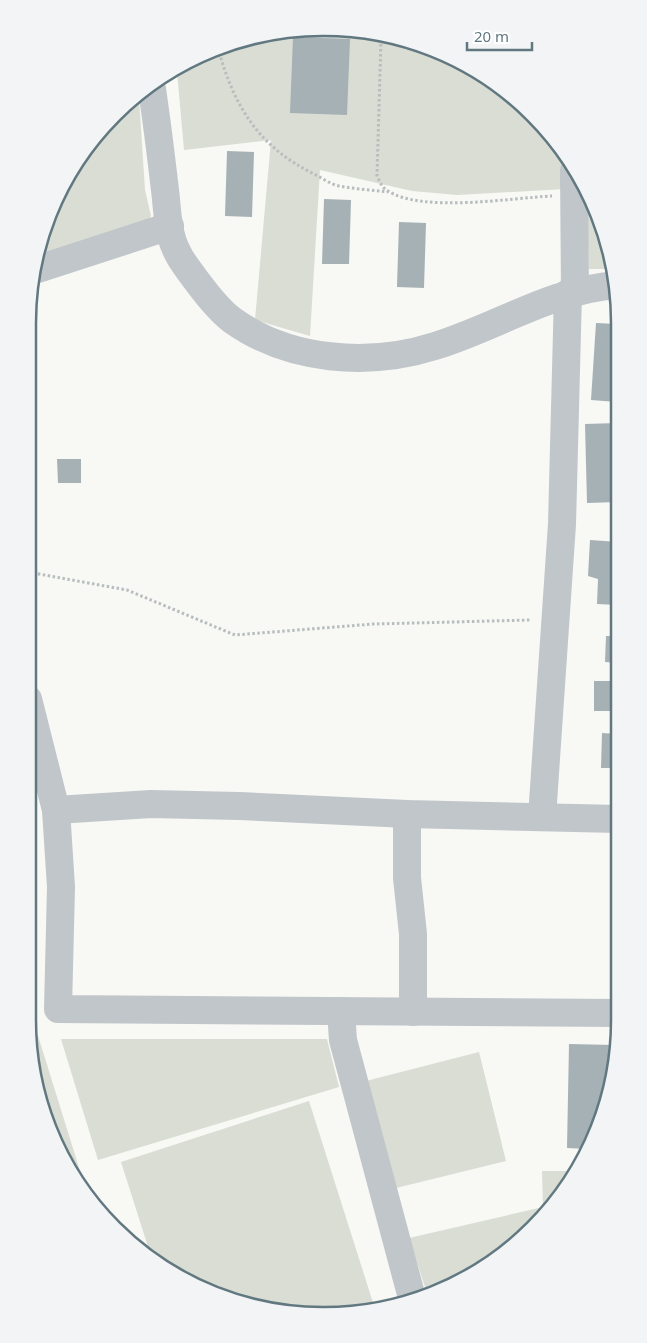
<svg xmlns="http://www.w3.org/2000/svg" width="647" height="1343" viewBox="0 0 647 1343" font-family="'Noto Sans',sans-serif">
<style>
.green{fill:#d9ddd4}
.building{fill:#a5b1b5}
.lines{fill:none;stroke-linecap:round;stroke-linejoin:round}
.path{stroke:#b8bdbf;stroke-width:3;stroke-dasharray:2.5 2.5;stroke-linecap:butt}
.minor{stroke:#c0c6c9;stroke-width:28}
.rim{fill:none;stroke:#627881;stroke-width:2.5}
</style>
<rect width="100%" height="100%" fill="#f8f8f5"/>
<g class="green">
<polygon points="324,28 437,50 504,89 558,143 584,188 457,195 412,191 320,170 310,336 255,320 271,140 184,150 177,72 210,50"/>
<polygon points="139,98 145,190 151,216 147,223 41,256 50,210 114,114"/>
<polygon points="586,191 597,210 613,269 589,269"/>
<polygon points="35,1026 89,1200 43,1115 29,1027"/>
<polygon points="61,1039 327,1039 339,1087 98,1160"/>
<polygon points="479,1052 506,1161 392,1189 366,1081"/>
<polygon points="309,1101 375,1309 362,1313 265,1310 175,1276 150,1253 121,1162"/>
<polygon points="542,1171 573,1171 546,1215 455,1285 427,1293 409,1238 543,1207"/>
</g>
<g class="building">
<polygon points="293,37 350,39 347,115 290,113"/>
<polygon points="227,151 254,152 252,217 225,216"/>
<polygon points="324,199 351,200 349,264 322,264"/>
<polygon points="399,222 426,223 424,288 397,287"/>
<polygon points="596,323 617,324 617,402 591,400"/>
<polygon points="617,423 618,502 587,503 585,424"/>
<polygon points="57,459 81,459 81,483 58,483"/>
<polygon points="590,540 618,542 618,605 597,604 598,579 588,576"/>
<polygon points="606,636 618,636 618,663 605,662"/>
<rect x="594" y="681" width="24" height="30"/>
<polygon points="602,733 618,734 619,768 601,768"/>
<polygon points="569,1044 614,1045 597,1133 587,1149 567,1148"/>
</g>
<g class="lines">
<g class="path">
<path d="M381 39 377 176C380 182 382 188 388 191 423 213 510 198 552 196"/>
<path d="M218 48C234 107 259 147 314 174 322 178 330 184 339 186 355 189 372 190 388 192"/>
<polyline points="204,54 220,56"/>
<polyline points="28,572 127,590 235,635 373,624 531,620"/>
<polyline points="28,1010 35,1010"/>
</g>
<g class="minor">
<path d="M152 89C157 123 161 156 165 190 167 205 167 221 171 235 175 254 188 269 199 284 208 296 220 311 232 320 289 361 369 367 435 346 497 327 551 290 617 285"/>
<polyline points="574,171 575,291"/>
<polyline points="38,269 170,226"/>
<polyline points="28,699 56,810 61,887 58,1009 619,1013"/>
<polyline points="56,810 151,804 239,806 407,814 619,819"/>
<polyline points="407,814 407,878 413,934 413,1012"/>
<polyline points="542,817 562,524 568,293"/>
<polyline points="341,1011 343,1040 412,1298"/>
</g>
</g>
<path d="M0 0H647V1343H0ZM323 36H324A287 287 0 0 1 611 323V1020A287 287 0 0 1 324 1307H323A287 287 0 0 1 36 1020V323A287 287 0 0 1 323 36Z" fill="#f2f4f5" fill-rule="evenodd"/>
<path class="rim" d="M323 36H324A287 287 0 0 1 611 323V1020A287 287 0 0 1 324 1307H323A287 287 0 0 1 36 1020V323A287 287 0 0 1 323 36Z"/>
<path d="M467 42v8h65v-8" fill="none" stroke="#627881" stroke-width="2.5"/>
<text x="474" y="42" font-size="15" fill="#627881" stroke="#ffffff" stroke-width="4" paint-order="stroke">20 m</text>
</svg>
